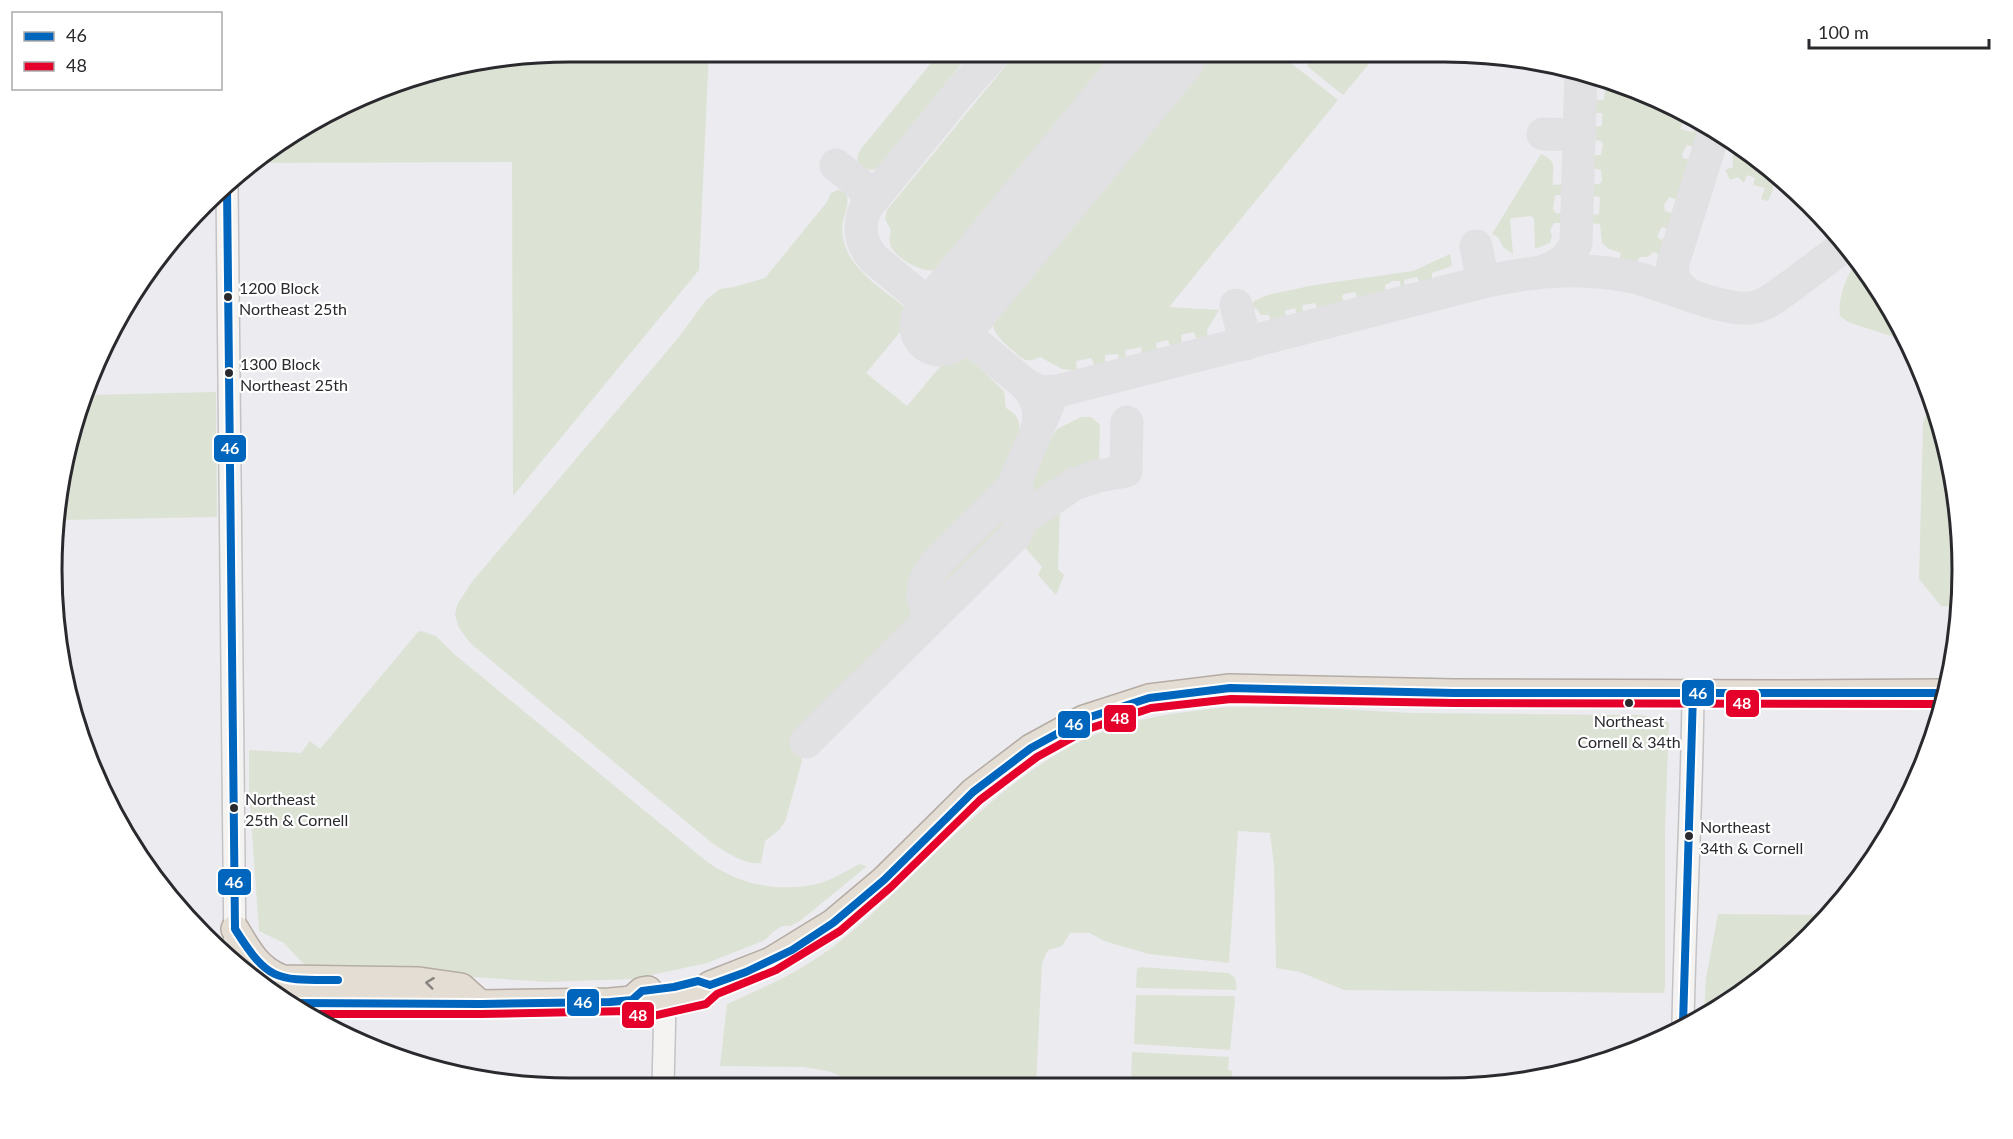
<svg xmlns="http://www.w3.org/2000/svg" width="2013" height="1139" viewBox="0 0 2013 1139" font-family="Lato,sans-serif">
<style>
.green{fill:#dce3d5}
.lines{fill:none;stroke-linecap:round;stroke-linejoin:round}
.taxiway{stroke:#e1e0e2;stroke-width:33}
.runway{stroke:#e1e0e2;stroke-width:81}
.secondary-casing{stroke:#c3c3c6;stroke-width:24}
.highway-casing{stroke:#b4aca5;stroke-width:30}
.secondary{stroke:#f4f3f1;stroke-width:21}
.highway{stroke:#e4ddd4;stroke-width:27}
.bus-1-casing{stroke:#fff;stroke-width:12}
.bus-2-casing{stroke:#fff;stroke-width:12}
.bus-1{stroke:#0065bd;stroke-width:8}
.bus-2{stroke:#e4002b;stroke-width:8}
.oneway{stroke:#878380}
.bus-dot{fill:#2a292d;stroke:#fff;stroke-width:2}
.labels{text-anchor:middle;stroke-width:4.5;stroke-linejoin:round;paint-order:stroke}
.bus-label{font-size:16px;fill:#2a292d;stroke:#fff;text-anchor:start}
.rim{fill:none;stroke:#2a292d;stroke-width:3}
.line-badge{stroke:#fff;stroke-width:2}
.badge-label{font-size:16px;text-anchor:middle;font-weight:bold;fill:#fff}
</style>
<rect width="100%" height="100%" fill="#ecebef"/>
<g class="green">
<polygon points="570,51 709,51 699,270 513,496 512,162 249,163 254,158 403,78"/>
<path d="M941 51H972L878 167 873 170 864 169C857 163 855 158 861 149Z"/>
<path d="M1017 52H1131L1028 175 964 247C935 251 952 261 938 269 925 276 893 257 890 244 889 240 890 235 891 230L885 219 887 210Z"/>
<path d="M1201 52H1277L1338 100 1169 307 1219 310 1207 330 1208 338 1197 341 1194 332 1181 335 1182 345 1171 348 1168 340 1156 343 1157 350 1142 354 1141 347 1125 350 1126 358 1119 359 1118 354 1105 355V364L1094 366 1092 358 1076 361 1077 371 1062 369 1040 357C1036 359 1031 361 1026 360 1021 359 1015 352 1011 349 998 338 985 324 996 308L1008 303 1010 281Z"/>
<polygon points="1300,52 1379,52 1343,95 1307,66 1311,60"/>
<polygon points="1595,76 1695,117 1692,123 1684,120 1680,129 1692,132 1695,130 1699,131 1694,147 1687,145 1682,154 1683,158 1691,160 1678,200 1669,197 1664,205 1665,211 1673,214 1669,229 1662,227 1657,236 1659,239 1665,240 1660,254 1653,252 1648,257 1640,257 1636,263 1619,261 1621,253 1609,249 1602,243 1600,224 1591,223 1591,215 1599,214 1600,197 1592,196 1592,184 1599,184 1602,181 1601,170 1592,168 1593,155 1601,155 1603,144 1601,141 1594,140 1594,127 1602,126 1602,113 1594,113 1594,100 1604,100 1605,87 1602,84 1595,85"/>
<path d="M1725 143 1733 147 1735 144 1772 170 1769 176C1776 186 1773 190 1768 201L1761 199 1765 188 1753 185 1755 178 1747 175 1744 183 1738 177 1730 180 1725 170 1733 167C1732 161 1734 156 1732 150L1723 148Z"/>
<path d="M1541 154C1560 163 1551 169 1553 185L1564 184V195H1555L1553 209 1556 213 1564 214 1563 223H1554L1550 230 1552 235 1550 243 1535 249 1534 218 1530 216 1512 218 1510 219 1513 254 1503 247 1498 237 1492 234Z"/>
<path d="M838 190 846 193C851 206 842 216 842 230 844 267 880 287 906 308L909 314 906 325 866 373 907 406 949 356 961 354 977 365 1004 391 1006 408C1009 410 1014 413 1016 416 1027 435 1014 474 1002 490 979 517 948 537 925 564L918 578 914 613 911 620 834 692 808 721 799 737 802 761 785 822 780 829 765 841 761 863C744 865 726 852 712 843L470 643 459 628 455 615 457 605 471 583 679 337 706 300 720 289 734 287 765 278 827 202 831 193Z"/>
<polygon points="1450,254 1452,266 1432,273 1432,281 1420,284 1417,277 1404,280 1405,288 1401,289 1400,281 1393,281 1385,285 1386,293 1358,300 1355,292 1344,294 1342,296 1344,304 1319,310 1315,303 1303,305 1302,314 1297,316 1295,308 1285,311 1286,319 1271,322 1269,315 1261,315 1257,309 1251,308 1254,301 1268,295 1314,285 1413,271"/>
<path d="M1859 261 1909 340V342L1848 322 1840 316C1837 301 1847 270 1859 261Z"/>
<polygon points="216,392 217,517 60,520 69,435 87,395"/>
<polygon points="1931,399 1944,436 1961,536 1959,607 1941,606 1919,579 1923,423"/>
<polygon points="1081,417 1091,417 1100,425 1099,466 1069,476 1032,502 1028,502 1025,488 1025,482 1037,453 1051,439 1057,429"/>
<path d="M1063 503 1060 507 1058 569 1064 575 1056 595 1038 575 1042 567 1024 546C1023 529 1047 509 1063 503Z"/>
<polygon points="1006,504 1009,517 1005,529 931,602 931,586 938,571"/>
<path d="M421 631 436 636 454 654 695 852C704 859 712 866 722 871 751 887 785 891 817 884 832 880 845 872 859 864L867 866 800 921 790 926H782L773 932 765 940 707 963 633 979 547 982 425 974 312 973 284 943 259 931 249 791V750L301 753 310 741 320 749 418 632Z"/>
<path d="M1229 707H1300L1411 713 1639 715 1664 719 1669 723 1665 829V988L1663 993 1344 990 1300 972 1276 968 1274 865 1270 833 1238 831 1229 963 1149 954 1104 941 1090 933H1070L1062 946 1048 950 1042 963 1036 1085 864 1086 828 1071 802 1067 720 1066 727 1004C758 990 791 976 820 956 847 938 872 914 896 891 952 838 1006 780 1075 744 1123 719 1176 712 1229 707Z"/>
<polygon points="1718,914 1826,915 1810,936 1731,1001 1704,1014 1706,978"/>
<path d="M1140 967 1228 973C1236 977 1237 981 1236 990L1138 988 1136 987 1137 969Z"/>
<polygon points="1138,995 1234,996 1235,999 1230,1050 1134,1044 1136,996"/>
<polygon points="1132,1052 1229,1057 1228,1070 1232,1071 1232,1085 1131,1085"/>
<polygon points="682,1078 826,1084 830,1086 677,1086 681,1084"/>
</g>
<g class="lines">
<g class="taxiway">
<path d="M995 52 955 98 867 206C857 225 860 242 873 258L1026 385C1037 398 1040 409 1038 425"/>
<polyline points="1543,134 1580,135"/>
<path d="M836 165C849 177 871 187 867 206"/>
<polyline points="1476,246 1483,282"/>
<path d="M1544 271C1559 266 1569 258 1576 243L1581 70"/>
<path d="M1689 294C1677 287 1671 278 1673 263L1715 129"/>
<polyline points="1236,305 1246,344"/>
<path d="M1026 385 1042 392 1058 391 1483 282C1535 270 1585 266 1637 278 1668 286 1727 314 1756 307 1770 303 1783 291 1795 283 1812 270 1829 257 1846 245"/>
<polyline points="1020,521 1074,484 1098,476 1126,471 1127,422"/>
<polyline points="930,617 923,599 924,585 928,574 939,560 1012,488 1048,405"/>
<path d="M806 742 1015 535C1026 517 1013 497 1018 477"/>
</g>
<polyline class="runway" points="940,326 1166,52"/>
<g class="secondary-casing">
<g id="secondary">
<polyline points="227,186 235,957"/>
<path d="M1683 1024C1685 914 1692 804 1693 694"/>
<polyline points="663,1086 665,1004"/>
</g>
</g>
<g class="highway-casing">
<g id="highway">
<path d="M235 929C248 951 258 970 283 979L419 981 461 987 480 1004"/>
<polyline points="632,1000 644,1008 703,994 710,985 771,961 833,923 884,880 973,792 1031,748 1084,719 1149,698 1230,688 1454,693 1790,694 1945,693"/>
<polyline points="291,1003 481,1004 610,1002 632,1000 642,991 648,990"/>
</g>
</g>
<use href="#secondary" class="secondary"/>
<use href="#highway" class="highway"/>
<g class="bus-1-casing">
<g id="bus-1">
<path d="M227 187 235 929C269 983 277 980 338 980"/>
<polyline points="291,1003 481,1004 610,1002 632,1000 642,991 674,987 698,981 710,985 746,972 792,950 833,923 884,880 973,792 1031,748 1084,719 1149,698 1230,688 1454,693 1945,693"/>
<polyline points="1683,1024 1693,694"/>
</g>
</g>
<g class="bus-2-casing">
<polyline id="bus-2" points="304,1014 481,1014 629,1011 644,1018 706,1004 717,994 776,970 840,931 891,887 980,800 1037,757 1088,729 1151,708 1231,699 1454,703 1942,704"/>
</g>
<use href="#bus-1" class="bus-1"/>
<use href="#bus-2" class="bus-2"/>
</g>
<defs><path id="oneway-chevron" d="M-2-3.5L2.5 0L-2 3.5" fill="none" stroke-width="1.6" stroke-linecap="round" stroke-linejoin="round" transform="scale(1.5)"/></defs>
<use class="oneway" href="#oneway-chevron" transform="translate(430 983) rotate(-173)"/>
<g class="bus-dot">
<circle cx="228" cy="297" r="5"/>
<circle cx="229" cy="373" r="5"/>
<circle cx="1629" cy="703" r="5"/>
<circle cx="234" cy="808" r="5"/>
<circle cx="1689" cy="836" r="5"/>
</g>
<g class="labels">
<g class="bus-label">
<text x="239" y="294">1200 Block<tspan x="239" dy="21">Northeast 25th</tspan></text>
<text x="240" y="370">1300 Block<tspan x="240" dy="21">Northeast 25th</tspan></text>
<text x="1629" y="727" text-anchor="middle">Northeast<tspan x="1629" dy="21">Cornell &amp; 34th</tspan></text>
<text x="245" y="805">Northeast<tspan x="245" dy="21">25th &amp; Cornell</tspan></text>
<text x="1700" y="833">Northeast<tspan x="1700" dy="21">34th &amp; Cornell</tspan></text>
</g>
</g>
<path d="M0 0H2013V1139H0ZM570 62H1444A508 508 0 0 1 1952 570V570A508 508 0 0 1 1444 1078H570A508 508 0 0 1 62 570V570A508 508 0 0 1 570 62Z" fill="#fff" fill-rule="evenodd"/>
<path class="rim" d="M570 62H1444A508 508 0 0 1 1952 570V570A508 508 0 0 1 1444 1078H570A508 508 0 0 1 62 570V570A508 508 0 0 1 570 62Z"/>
<g class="line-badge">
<rect x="213" y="434" width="34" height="29" rx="6" fill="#0065bd"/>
<rect x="1681" y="679" width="34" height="28" rx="6" fill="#0065bd"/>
<rect x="1725" y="689" width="35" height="29" rx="6" fill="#e4002b"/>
<rect x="1103" y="704" width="34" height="29" rx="6" fill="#e4002b"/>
<rect x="1057" y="710" width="34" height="29" rx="6" fill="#0065bd"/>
<rect x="217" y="868" width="35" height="28" rx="6" fill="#0065bd"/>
<rect x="566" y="988" width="34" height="29" rx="6" fill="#0065bd"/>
<rect x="621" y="1001" width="34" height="28" rx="6" fill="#e4002b"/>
</g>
<g class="badge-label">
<text x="230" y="454">46</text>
<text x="1698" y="699">46</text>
<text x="1742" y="709">48</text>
<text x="1120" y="724">48</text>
<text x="1074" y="730">46</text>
<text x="234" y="888">46</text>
<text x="583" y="1008">46</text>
<text x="638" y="1021">48</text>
</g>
<rect x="12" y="12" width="210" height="78" fill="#ffffff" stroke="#aaa9ab" stroke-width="1.5"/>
<rect x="24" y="32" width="30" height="9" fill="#0065bd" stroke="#aaa9ab" stroke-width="1.5"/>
<text x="66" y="42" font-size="18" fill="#2a292d">46</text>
<rect x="24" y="62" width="30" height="9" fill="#e4002b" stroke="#aaa9ab" stroke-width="1.5"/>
<text x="66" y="72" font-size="18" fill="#2a292d">48</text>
<path d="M1809 39v9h180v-9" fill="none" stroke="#2a292d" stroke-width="3"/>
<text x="1818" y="39" font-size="18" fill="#2a292d" stroke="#ffffff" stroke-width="4.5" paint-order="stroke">100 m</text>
</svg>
